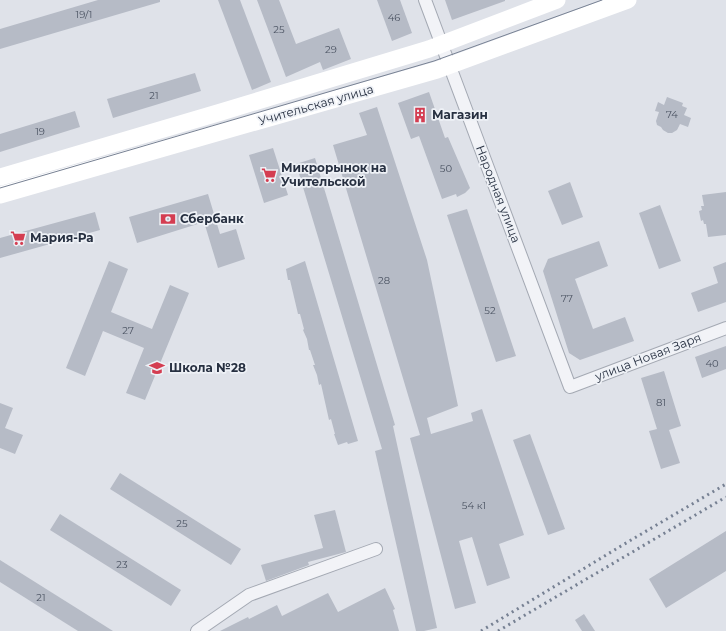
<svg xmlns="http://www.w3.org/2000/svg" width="726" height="631" viewBox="0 0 726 631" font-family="Montserrat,sans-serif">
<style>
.building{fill:#b6bbc6}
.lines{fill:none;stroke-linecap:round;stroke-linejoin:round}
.minor-casing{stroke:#a4a9b3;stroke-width:14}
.minor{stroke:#f2f3f7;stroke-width:12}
.secondary{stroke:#fff;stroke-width:17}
.tram{stroke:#778193;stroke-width:1}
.rail{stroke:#778193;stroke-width:3;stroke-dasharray:2 4;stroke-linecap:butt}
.labels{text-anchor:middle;stroke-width:3.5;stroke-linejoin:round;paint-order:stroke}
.number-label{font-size:10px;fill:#4b5362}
.street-label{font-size:12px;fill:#273041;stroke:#eef1f6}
.poi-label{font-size:12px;font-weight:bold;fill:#273041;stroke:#eef1f6;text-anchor:start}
</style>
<rect width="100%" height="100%" fill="#dfe2e9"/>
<g class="building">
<polygon points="98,0 160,0 160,2 0,49 0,29"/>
<polygon points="218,0 240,0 271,82 252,90"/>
<polygon points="257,0 279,0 296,44 339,28 351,59 323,70 320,62 286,77"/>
<polygon points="377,0 400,0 412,33 392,41"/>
<polygon points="445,0 505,0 505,1 452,20"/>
<polygon points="195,73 201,91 113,118 107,99"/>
<polygon points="429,92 445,138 448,137 470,188 465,193 457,197 456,194 442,199 419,136 411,139 398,103"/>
<polygon points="667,97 683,103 682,106 687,108 684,115 691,118 688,127 680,124 677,130 672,133 668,133 663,130 661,127 657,125 656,121 659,112 655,111 658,102 664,105"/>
<polygon points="377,107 427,260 458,406 427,418 431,434 473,421 471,413 482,409 524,535 499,544 510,578 487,586 472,537 459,541 476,603 455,609 410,438 420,435 333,145 367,135 359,113"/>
<polygon points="75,111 80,127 0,152 0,134"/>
<polygon points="273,148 288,195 264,203 249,155"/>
<polygon points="315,158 395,425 393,426 437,628 424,631 416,631 375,451 382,449 296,164"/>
<polygon points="570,182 583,217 562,225 548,191"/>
<polygon points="726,192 726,235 708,237 706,224 704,224 703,220 701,221 699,211 702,210 701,206 704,206 702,195"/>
<polygon points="208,194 220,234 236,229 245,259 218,268 204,222 137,243 129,217"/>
<polygon points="660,205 681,261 659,269 639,213"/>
<polygon points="467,209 516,356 496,362 447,215"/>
<polygon points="95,212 100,230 0,258 0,238"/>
<polygon points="599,241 608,266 575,279 593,329 625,317 634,341 580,360 569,353 543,271 548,259"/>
<polygon points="109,261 128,269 111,312 152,329 170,285 189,293 145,400 126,393 144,348 103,331 85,376 66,368"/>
<polygon points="305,261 358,441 348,444 347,442 338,445 334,434 335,434 331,419 329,420 321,384 319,385 317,375 313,365 315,365 310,350 309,350 307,339 303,330 304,329 300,314 298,314 290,280 288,280 286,269"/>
<polygon points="726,262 726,302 698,312 691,293 718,283 713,267"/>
<polygon points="726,346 726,369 702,378 695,357"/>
<polygon points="664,371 681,426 669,430 680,463 661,469 649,431 657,429 641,378"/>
<polygon points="0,403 13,408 5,428 23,435 15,454 0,448"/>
<polygon points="530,434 565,529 548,535 513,440"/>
<polygon points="120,473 241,549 231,565 110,489"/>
<polygon points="335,510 346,552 308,562 309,565 266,581 261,565 323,548 314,515"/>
<polygon points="60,514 181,590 171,606 50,530"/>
<polygon points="726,531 726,571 666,608 649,579"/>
<polygon points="0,560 86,614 113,631 78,631 0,582"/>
<polygon points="385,588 395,609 393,610 399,631 220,631 248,617 249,619 277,605 282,616 328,593 338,612"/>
<polygon points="584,614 595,631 582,631 575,620"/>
</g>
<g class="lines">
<g class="minor-casing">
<g id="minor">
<polyline points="425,0 570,387 726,328"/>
<polyline points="197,631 249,595 376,549"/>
</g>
</g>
<use href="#minor" class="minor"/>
<g class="secondary">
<polyline points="0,177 221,112 429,49 557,0"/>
<polyline points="0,195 437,70 628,0"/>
</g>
<polyline class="tram" points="0,188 434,61 602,0"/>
<g class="rail">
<polyline points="481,631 621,546 726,484"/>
<polyline points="498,631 726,497"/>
</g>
</g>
<defs>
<g id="building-bare" transform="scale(1.2)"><path d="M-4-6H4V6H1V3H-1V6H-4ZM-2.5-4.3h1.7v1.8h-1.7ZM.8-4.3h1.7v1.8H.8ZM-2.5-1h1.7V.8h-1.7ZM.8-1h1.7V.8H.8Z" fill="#d43d51" stroke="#eef1f6" stroke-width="2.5" paint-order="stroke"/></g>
<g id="supermarket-bare" transform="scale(1.2)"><path d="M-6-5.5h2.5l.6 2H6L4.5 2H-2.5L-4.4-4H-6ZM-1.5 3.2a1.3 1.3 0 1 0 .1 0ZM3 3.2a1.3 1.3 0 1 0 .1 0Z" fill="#d43d51" stroke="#eef1f6" stroke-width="2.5" paint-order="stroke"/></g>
<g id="bank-bare" transform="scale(1.2)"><path d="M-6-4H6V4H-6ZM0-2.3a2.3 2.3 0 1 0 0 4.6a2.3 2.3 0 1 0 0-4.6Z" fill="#d43d51" stroke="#eef1f6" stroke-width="2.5" paint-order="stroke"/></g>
<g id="school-bare" transform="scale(1.2)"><path d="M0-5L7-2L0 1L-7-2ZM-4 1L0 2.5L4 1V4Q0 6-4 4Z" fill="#d43d51" stroke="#eef1f6" stroke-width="2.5" paint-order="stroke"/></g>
</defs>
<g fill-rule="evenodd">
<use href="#building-bare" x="420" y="115"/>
<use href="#supermarket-bare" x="269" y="175"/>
<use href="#bank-bare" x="168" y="219"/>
<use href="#supermarket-bare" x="18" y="238"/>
<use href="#school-bare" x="157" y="368"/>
</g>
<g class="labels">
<g class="number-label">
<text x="84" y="18">19/1</text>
<text x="394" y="21">46</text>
<text x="279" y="33">25</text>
<text x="331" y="53">29</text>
<text x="154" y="99">21</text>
<text x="672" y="118">74</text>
<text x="40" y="135">19</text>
<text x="446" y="172">50</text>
<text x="384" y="284">28</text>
<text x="567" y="302">77</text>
<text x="490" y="314">52</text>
<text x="128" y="334">27</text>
<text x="712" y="367">40</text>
<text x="661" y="406">81</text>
<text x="474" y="509">54 к1</text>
<text x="182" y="527">25</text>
<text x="122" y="568">23</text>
<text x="41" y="601">21</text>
</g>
<g class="street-label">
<text transform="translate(316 105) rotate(-16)" y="4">Учительская улица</text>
<text transform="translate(498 194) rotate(69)" y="4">Народная улица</text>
<text transform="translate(648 357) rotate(-21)" y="4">улица Новая Заря</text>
</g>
<g class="poi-label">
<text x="432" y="119">Магазин</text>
<text x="281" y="172">Микрорынок на<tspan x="281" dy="14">Учительской</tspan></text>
<text x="180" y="223">Сбербанк</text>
<text x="30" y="242">Мария-Ра</text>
<text x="169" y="372">Школа №28</text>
</g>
</g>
</svg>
